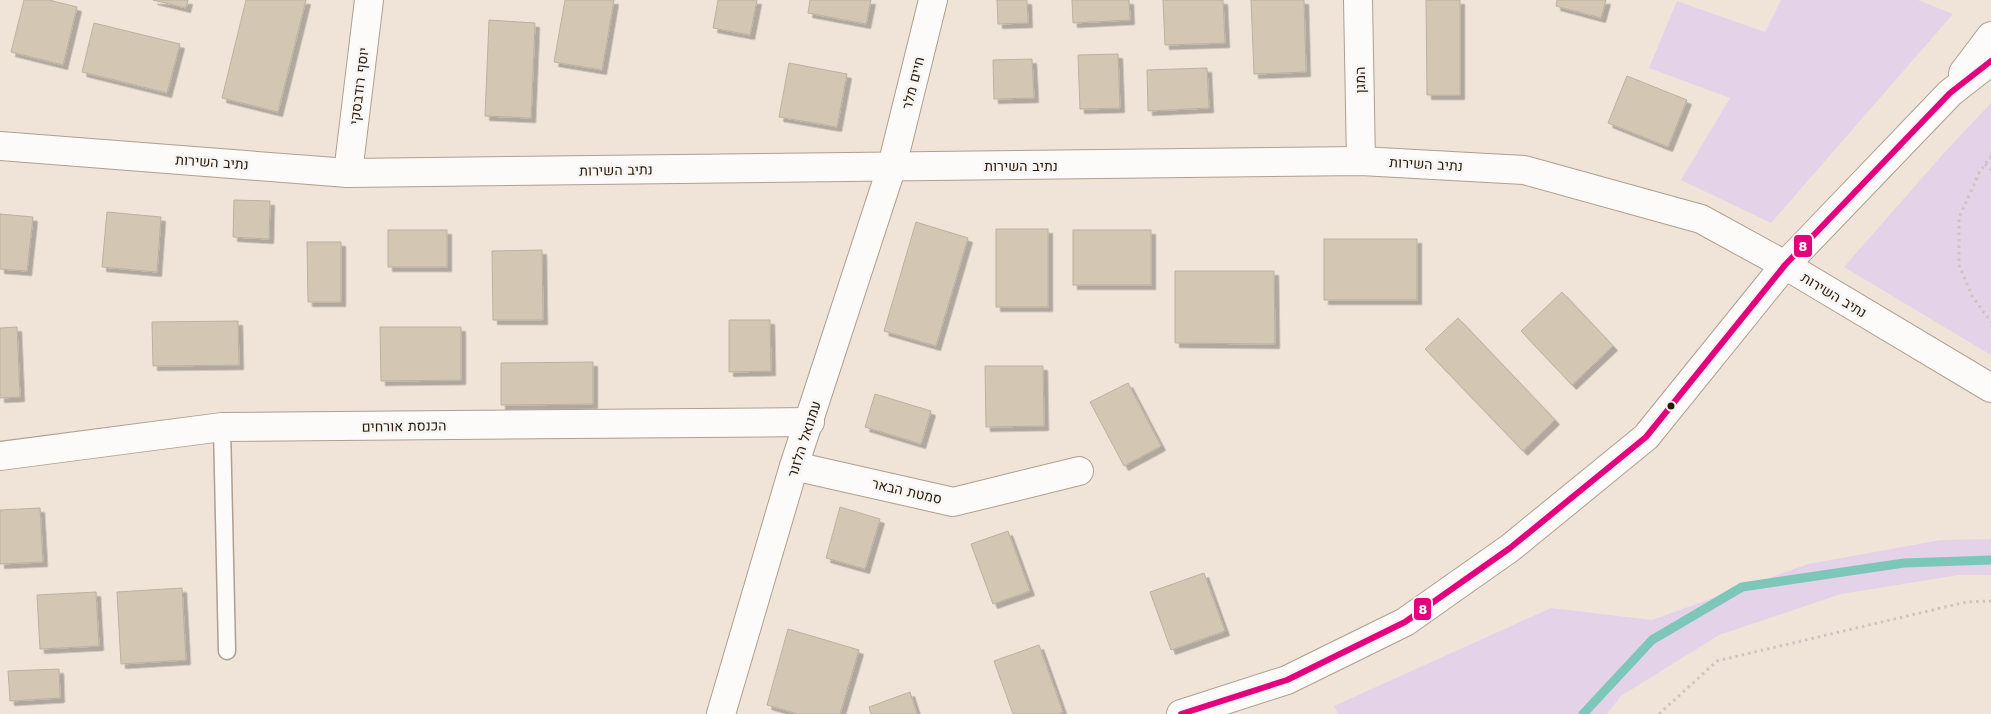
<svg xmlns="http://www.w3.org/2000/svg" width="1991" height="714" viewBox="0 0 1991 714" font-family="'Work Sans',Heebo,sans-serif">
<style>
.green{fill:#e4d2e9}
.lines{fill:none;stroke-linecap:round;stroke-linejoin:round}
.stream{stroke:#7cc6ba;stroke-width:9}
.building{fill:#d3c7b4;stroke:#bcb19e;filter:url(#shadow)}
.service-casing{stroke:#af9f8e;stroke-width:19}
.minor-casing{stroke:#af9f8e;stroke-width:30}
.tertiary-casing{stroke:#af9f8e;stroke-width:30}
.secondary-casing{stroke:#af9f8e;stroke-width:30}
.path{stroke:#cbc5be;stroke-width:3;stroke-dasharray:2.5 4;stroke-linecap:butt}
.service{stroke:#fdfbf9;stroke-width:16}
.minor{stroke:#fdfbf9;stroke-width:28}
.tertiary{stroke:#fdfbf9;stroke-width:28}
.secondary{stroke:#fdfbf9;stroke-width:28}
.bus-1-casing{stroke:#f5f5f5;stroke-width:10}
.bus-1{stroke:#e5007d;stroke-width:6}
.bus-dot{fill:#2e1902;stroke:#f5f5f5;stroke-width:2}
.labels{text-anchor:middle;stroke-width:5;stroke-linejoin:round;paint-order:stroke}
.street-label{font-size:14px;fill:#2e1902;stroke:#f5f5f5}
.line-badge{stroke:#f5f5f5;stroke-width:2}
.badge-label{font-size:14px;text-anchor:middle;font-weight:bold;fill:#fff}
</style>
<defs>
<filter id="shadow"><feDropShadow dx="4.5" dy="4.5" stdDeviation="0" flood-color="#0004"/></filter>
</defs>
<rect width="100%" height="100%" fill="#f0e4d8"/>
<g class="green">
<polygon points="1781,0 1918,0 1953,14 1771,223 1681,180 1730,98 1649,68 1677,1 1765,32"/>
<polygon points="1991,103 1991,355 1844,267 1944,153"/>
<polygon points="1991,539 1991,575 1959,575 1841,594 1719,635 1621,696 1607,714 1338,714 1334,706 1551,608 1652,620 1808,564 1941,540"/>
</g>
<g class="lines">
<polyline class="stream" points="1583,714 1652,640 1742,587 1904,563 1991,560"/>
</g>
<g class="building">
<polygon points="24,0 49,0 77,7 63,65 11,52"/>
<polygon points="153,0 188,0 186,8"/>
<polygon points="246,0 306,0 278,112 222,98"/>
<polygon points="565,0 614,0 602,70 554,62"/>
<polygon points="718,0 757,0 750,35 713,28"/>
<polygon points="810,0 871,0 866,24 808,13"/>
<polygon points="997,0 1027,0 1028,23 998,24"/>
<polygon points="1072,0 1129,0 1130,20 1073,23"/>
<polygon points="1163,0 1223,0 1225,43 1165,45"/>
<polygon points="1251,0 1304,0 1306,72 1254,74"/>
<polygon points="1426,0 1460,0 1460,95 1427,95"/>
<polygon points="1557,0 1606,0 1601,18 1556,6"/>
<polygon points="489,20 535,23 531,118 485,116"/>
<polygon points="94,23 180,44 167,93 82,72"/>
<polygon points="1118,54 1120,108 1080,109 1078,55"/>
<polygon points="1032,59 1034,98 994,99 993,60"/>
<polygon points="789,63 847,74 837,127 779,117"/>
<polygon points="1207,68 1209,108 1148,111 1147,70"/>
<polygon points="1627,76 1687,100 1668,147 1608,123"/>
<polygon points="234,200 270,201 269,239 233,237"/>
<polygon points="107,212 161,217 157,272 102,267"/>
<polygon points="0,214 33,217 27,271 0,269"/>
<polygon points="916,222 968,238 936,346 884,331"/>
<rect x="996" y="229" width="52" height="78"/>
<rect x="388" y="230" width="59" height="37"/>
<rect x="1073" y="230" width="78" height="55"/>
<rect x="1324" y="239" width="93" height="61"/>
<polygon points="307,242 341,242 341,302 308,302"/>
<polygon points="542,250 543,320 493,320 492,251"/>
<polygon points="1175,271 1274,271 1275,344 1175,343"/>
<polygon points="1562,292 1613,346 1572,385 1521,331"/>
<polygon points="1458,318 1555,420 1523,451 1425,349"/>
<polygon points="729,320 770,320 771,371 729,372"/>
<polygon points="238,321 239,365 153,366 152,322"/>
<polygon points="17,327 20,397 0,398 0,328"/>
<polygon points="380,327 461,327 461,380 381,381"/>
<polygon points="593,362 593,404 501,405 501,363"/>
<polygon points="985,366 1043,366 1044,426 986,427"/>
<polygon points="1128,383 1161,446 1124,466 1090,402"/>
<polygon points="875,394 931,411 921,444 865,427"/>
<polygon points="840,507 880,519 865,569 826,558"/>
<polygon points="40,508 43,562 0,564 0,510"/>
<polygon points="1008,531 1030,591 993,604 971,544"/>
<polygon points="1204,573 1225,631 1171,650 1150,592"/>
<polygon points="182,588 186,660 121,664 117,592"/>
<polygon points="96,592 99,646 40,649 37,595"/>
<polygon points="788,629 859,650 840,714 798,714 767,705"/>
<polygon points="1039,645 1063,712 1058,714 1013,714 994,661"/>
<polygon points="59,669 60,698 10,701 8,671"/>
<polygon points="910,692 917,714 871,714 869,707"/>
</g>
<g class="lines">
<g class="service-casing">
<polyline id="service" points="222,427 227,651"/>
</g>
<g class="minor-casing">
<g id="minor">
<polyline points="1358,0 1361,161"/>
<polyline points="348,173 369,0"/>
<polyline points="0,456 222,427 810,422"/>
<polyline points="794,466 953,502 1079,471"/>
<polyline points="721,714 794,466 892,166 933,0"/>
</g>
</g>
<g class="tertiary-casing">
<polyline id="tertiary" points="0,146 348,173 1361,161 1524,170 1701,219 1785,265 1991,388"/>
</g>
<g class="secondary-casing">
<g id="secondary">
<polyline points="1963,73 1991,36"/>
<polyline points="1181,714 1287,680 1405,622 1510,548 1646,437 1785,265 1950,93 1991,61"/>
</g>
</g>
<g class="path">
<polyline points="1991,156 1979,173 1959,218 1959,265 1972,296 1991,322"/>
<polyline points="1985,164 1991,170"/>
<polyline points="1659,714 1717,661 1966,602 1991,601"/>
</g>
<use href="#service" class="service"/>
<use href="#minor" class="minor"/>
<use href="#tertiary" class="tertiary"/>
<use href="#secondary" class="secondary"/>
<g class="bus-1-casing">
<polyline id="bus-1" points="1181,714 1287,680 1405,622 1510,548 1646,437 1785,265 1950,93 1991,61"/>
</g>
<use href="#bus-1" class="bus-1"/>
</g>
<circle class="bus-dot" cx="1671" cy="406" r="4.5"/>
<g class="labels">
<g class="street-label">
<text transform="translate(1360 80) rotate(-91)" y="5">המגן</text>
<text transform="translate(913 83) rotate(-76)" y="5">חיים מלר</text>
<text transform="translate(359 86) rotate(-83)" y="5">יוסף רודבסקי</text>
<text transform="translate(212 162) rotate(4)" y="5">נתיב השירות</text>
<text transform="translate(1426 164) rotate(3)" y="5">נתיב השירות</text>
<text x="1021" y="171">נתיב השירות</text>
<text transform="translate(616 170) rotate(-1)" y="5">נתיב השירות</text>
<text transform="translate(1834 295) rotate(31)" y="5">נתיב השירות</text>
<text transform="translate(404 426) rotate(-1)" y="5">הכנסת אורחים</text>
<text transform="translate(804 439) rotate(-72)" y="5">עמנואל הלזנר</text>
<text transform="translate(907 491) rotate(13)" y="5">סמטת הבאר</text>
</g>
</g>
<g class="line-badge">
<rect x="1793" y="234" width="20" height="24" rx="5" fill="#e5007d"/>
<rect x="1413" y="597" width="19" height="24" rx="5" fill="#e5007d"/>
</g>
<g class="badge-label">
<text x="1803" y="251">8</text>
<text x="1423" y="614">8</text>
</g>
</svg>
